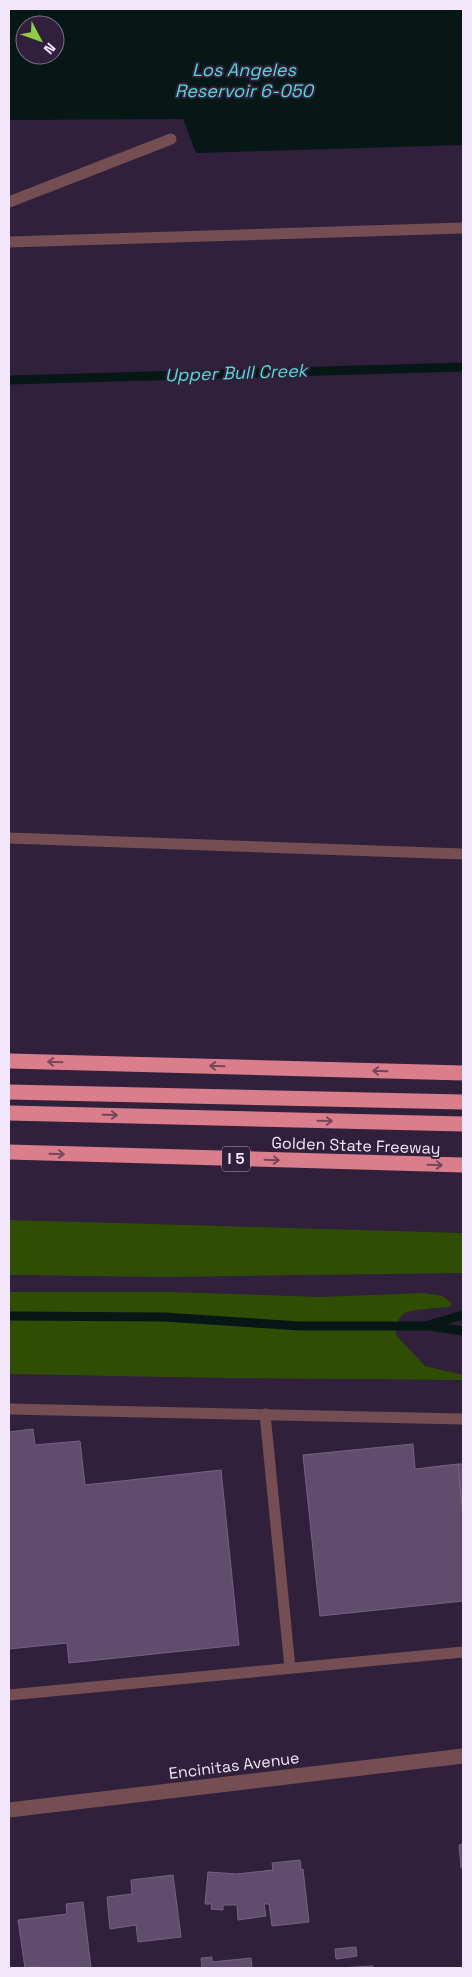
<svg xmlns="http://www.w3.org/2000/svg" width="472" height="1977" viewBox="0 0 472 1977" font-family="'Space Grotesk',sans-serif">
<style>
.green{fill:#2f4e03}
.water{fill:#061716;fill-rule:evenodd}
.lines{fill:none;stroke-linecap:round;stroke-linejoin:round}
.stream{stroke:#061716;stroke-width:9}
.building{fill:#604d6d;stroke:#756283}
.service{stroke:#744e52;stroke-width:11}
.minor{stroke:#744e52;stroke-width:15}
.motorway{stroke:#da7e8b;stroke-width:15}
.oneway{stroke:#75465c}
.labels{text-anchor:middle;stroke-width:4;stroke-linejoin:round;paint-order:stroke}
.shield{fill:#31203c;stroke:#b8abc1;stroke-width:1}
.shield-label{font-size:15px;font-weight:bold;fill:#f2e7fa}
.street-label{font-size:16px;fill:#f2e7fa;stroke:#31203c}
.water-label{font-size:18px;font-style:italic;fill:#54dad4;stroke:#31203c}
</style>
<rect width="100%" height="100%" fill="#31203c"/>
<g class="green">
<polygon points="9,1220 463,1233 463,1273 165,1277 9,1275"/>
<path d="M9 1292H170L320 1297 424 1293 443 1296 451 1303 450 1307C440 1308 413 1309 405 1313 398 1317 395 1328 396 1335L425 1366 463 1375V1380L225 1378 9 1374Z"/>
</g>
<path class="water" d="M9 9H463V145L196 153 183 119 9 120ZM25 25H55V55H25Z"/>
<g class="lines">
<g class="stream">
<polyline points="9,380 463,367"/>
<polyline points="9,1316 164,1317 300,1326 425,1326 463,1315"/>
<polyline points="429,1326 463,1331"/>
</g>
</g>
<g class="building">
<polygon points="33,1429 35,1445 80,1441 85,1485 221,1470 239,1645 69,1663 67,1643 9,1649 9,1432"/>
<polygon points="413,1444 415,1469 458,1464 463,1514 463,1601 320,1616 303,1455"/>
<polygon points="458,1464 463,1464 463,1514"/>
<polygon points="463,1844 463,1868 461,1868 459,1845"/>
<polygon points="300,1860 301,1870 303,1869 309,1922 272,1926 269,1904 264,1904 266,1916 238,1920 237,1905 223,1905 223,1910 211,1909 212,1904 205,1904 208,1872 237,1874 273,1870 272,1863"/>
<polygon points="173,1875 181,1937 138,1942 136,1925 110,1929 107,1897 132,1894 131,1880"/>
<polygon points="83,1902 91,1968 41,1968 41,1966 25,1968 18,1920 67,1914 66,1904"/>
<polygon points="356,1947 357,1956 336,1959 335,1949"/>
<polygon points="212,1957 212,1962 251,1958 252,1968 202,1968 201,1958"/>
<polygon points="373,1966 373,1968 338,1968"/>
</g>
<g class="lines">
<g class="service">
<polyline points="9,202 171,139"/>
<polyline points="9,242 463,228"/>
<polyline points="9,838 463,854"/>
<polyline points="9,1409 463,1419"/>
<polyline points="265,1414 290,1668"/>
<polyline points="9,1695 463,1652"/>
</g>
<polyline class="minor" points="9,1810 463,1756"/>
<g class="motorway">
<polyline points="9,1061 463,1073"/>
<polyline points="9,1092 463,1102"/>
<polyline points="9,1113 463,1124"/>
<polyline points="9,1152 463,1165"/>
</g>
</g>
<defs><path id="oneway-shaft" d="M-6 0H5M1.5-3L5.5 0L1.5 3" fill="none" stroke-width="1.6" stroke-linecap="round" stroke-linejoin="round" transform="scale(1.25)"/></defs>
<g class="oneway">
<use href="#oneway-shaft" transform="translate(55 1062) rotate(-178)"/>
<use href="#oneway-shaft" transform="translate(217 1066) rotate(-178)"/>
<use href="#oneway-shaft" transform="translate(380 1071) rotate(-178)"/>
<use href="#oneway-shaft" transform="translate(110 1115) rotate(1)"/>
<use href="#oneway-shaft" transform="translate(325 1121) rotate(1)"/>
<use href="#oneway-shaft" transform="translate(57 1154) rotate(2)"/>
<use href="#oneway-shaft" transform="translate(272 1160) rotate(2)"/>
<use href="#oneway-shaft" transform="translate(435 1165) rotate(2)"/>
</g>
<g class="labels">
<rect class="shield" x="222" y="1146.5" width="28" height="25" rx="4"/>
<g class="shield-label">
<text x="236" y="1164">I 5</text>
</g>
<g class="street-label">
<text transform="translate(356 1145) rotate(2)" y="6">Golden State Freeway</text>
<text transform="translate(234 1765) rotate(-7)" y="6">Encinitas Avenue</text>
</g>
<g class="water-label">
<text x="244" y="76">Los Angeles<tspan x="244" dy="21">Reservoir 6-050</tspan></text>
<text transform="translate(236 373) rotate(-2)" y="6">Upper Bull Creek</text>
</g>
</g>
<rect width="472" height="1977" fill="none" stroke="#f2e7fa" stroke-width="20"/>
<g transform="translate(40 40) rotate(131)"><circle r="24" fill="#31203c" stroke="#7e7088"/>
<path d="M0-4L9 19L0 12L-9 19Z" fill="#8dce44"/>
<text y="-8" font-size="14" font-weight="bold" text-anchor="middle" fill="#f2e7fa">N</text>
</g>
</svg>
